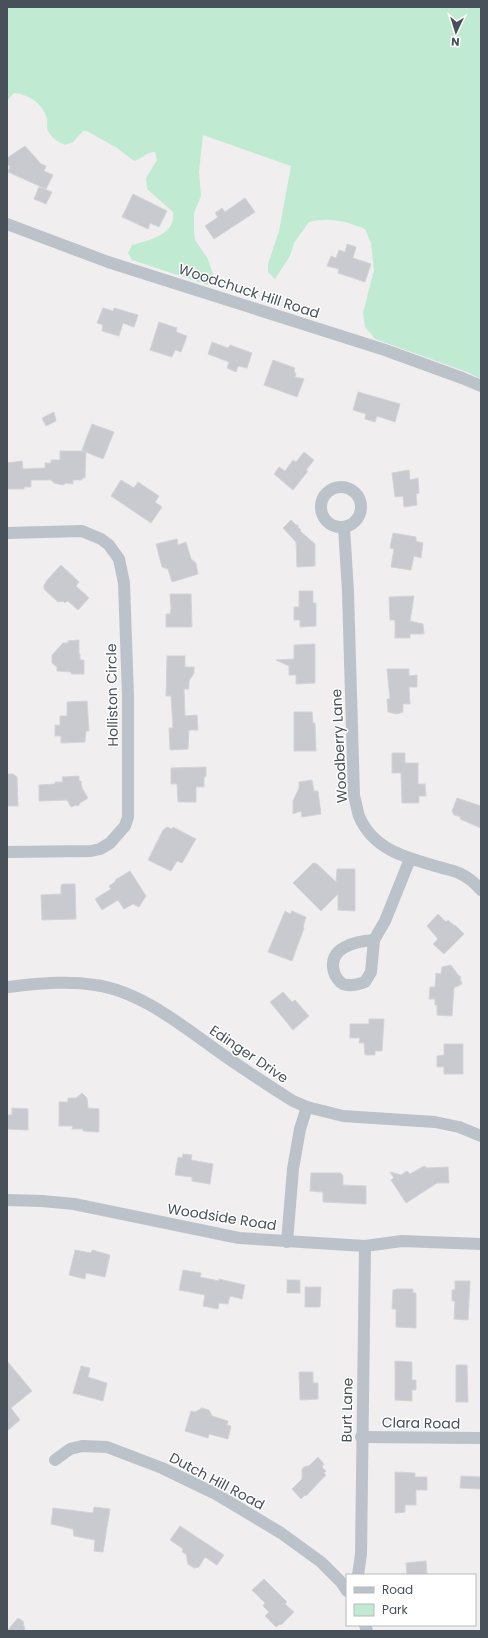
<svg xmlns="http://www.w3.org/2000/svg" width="488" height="1638" viewBox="0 0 488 1638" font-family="Poppins,sans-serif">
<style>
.green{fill:#c1ead2}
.building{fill:#c9cad0;stroke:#d3d4d9}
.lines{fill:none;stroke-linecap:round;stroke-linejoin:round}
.minor{stroke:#bbc2c9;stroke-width:12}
.labels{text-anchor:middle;stroke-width:3;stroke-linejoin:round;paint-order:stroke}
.street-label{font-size:14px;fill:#485159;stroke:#fff}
</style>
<rect width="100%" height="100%" fill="#f0eeee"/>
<path class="green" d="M7 7H481V379L467 372 375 339 365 327 363 313 374 270 371 243 365 229C346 221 329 217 309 222L294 243 290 256 275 279 268 272V264L279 231 291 166 203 135 199 172 201 196 194 213V230L195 240 208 259 214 278 208 285 132 260 128 253 132 245C149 240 176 235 173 212L147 189 146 178 157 160 155 152C146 152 142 159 134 161L117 148 87 131H83L73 142 65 145C58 142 52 138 48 131 46 127 48 123 47 119 44 104 28 94 14 93L7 101Z"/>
<g class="building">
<polygon points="25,146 41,164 46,166 44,171 53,175 46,189 8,172 10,166 7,165 7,158"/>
<polygon points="39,187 52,192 46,204 34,199"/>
<polygon points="133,194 167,211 159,227 150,223 148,229 122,217"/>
<polygon points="245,198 255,212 214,239 205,226 218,217 215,213 222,208 225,212"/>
<polygon points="347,244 356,247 353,258 371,264 365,282 338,273 339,269 327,266 331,256 336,258 339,250 345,252"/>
<polygon points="103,308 113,311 114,308 138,315 134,327 123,323 119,336 102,331 103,325 97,323"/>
<polygon points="159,322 177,328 176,332 187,336 181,352 175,350 172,357 150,350"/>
<polygon points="212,342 228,348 230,345 252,353 247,368 238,366 236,372 227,368 229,362 208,354"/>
<polygon points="273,360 295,368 294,372 296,373 295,377 304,379 297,397 264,385"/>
<polygon points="358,392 400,404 395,422 377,416 375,422 365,419 366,414 353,410"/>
<polygon points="54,412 56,421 46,426 42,418"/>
<polygon points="92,424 114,432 103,459 86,452 85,478 82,478 82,480 73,480 73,484 66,483 63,485 54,483 51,480 31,480 31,487 24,487 24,489 7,489 7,463 22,461 23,469 45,468 45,463 51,463 51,460 60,460 60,451 85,451 82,450"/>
<polygon points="304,452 314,460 306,470 308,471 293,490 274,474 279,467 285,471 293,460 296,462"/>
<polygon points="409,470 410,480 418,478 419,493 416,494 417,505 404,507 403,496 395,497 392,473"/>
<polygon points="121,480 134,488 138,482 159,496 155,502 162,507 151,523 111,496"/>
<polygon points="291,520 296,525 298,525 298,527 301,530 300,531 315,544 315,566 297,567 296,542 283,528"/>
<polygon points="393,533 416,537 416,541 423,543 421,558 414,556 411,570 391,567 394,549 390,548"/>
<polygon points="177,539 178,545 186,542 191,559 196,563 198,574 172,582 168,569 162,567 156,544"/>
<polygon points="61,565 79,582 76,586 89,598 78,610 69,602 67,601 65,603 63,601 58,602 44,589 44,585 48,579"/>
<polygon points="299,591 313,591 313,603 316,603 316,626 300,627 300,620 294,620 294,607 299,607"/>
<polygon points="170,594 191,594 192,627 166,627 166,614 170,614 171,608"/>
<polygon points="414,596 410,621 423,624 424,634 410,634 410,638 395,638 395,620 390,620 389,597"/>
<polygon points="79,640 79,654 80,654 80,660 84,660 84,674 71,674 71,672 57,671 57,667 52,663 52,655 63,643 68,643 68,641"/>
<polygon points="315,644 315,683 296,684 296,675 289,675 289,666 276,660 294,659 294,645"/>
<polygon points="167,656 185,656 185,667 194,667 194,673 189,681 189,689 184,689 185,716 197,715 198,730 189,730 188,749 170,750 169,728 173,728 171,696 166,696"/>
<polygon points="387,669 409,669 409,676 417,675 417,687 409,687 410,704 403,704 403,712 397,714 388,712 387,699 390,699"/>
<polygon points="87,701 89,731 86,731 85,742 61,743 61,736 55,736 55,725 60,725 60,716 67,716 67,702"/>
<polygon points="294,712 312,712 313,723 315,723 316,751 294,751"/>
<polygon points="392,753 405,753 405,763 418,763 418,784 425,784 426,796 419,796 419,803 402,803 401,773 392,773"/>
<polygon points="206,767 206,776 204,778 204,787 196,787 196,802 178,802 177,784 171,784 171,768"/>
<polygon points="7,774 13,774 17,777 18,806 7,806"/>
<polygon points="79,776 79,781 81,781 82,788 88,798 80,803 78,806 76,805 71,807 67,800 39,801 39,785 55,784 55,782 63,782 62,777"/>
<polygon points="312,780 314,791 318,791 321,814 302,817 301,811 293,814 293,801 299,788 299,782"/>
<polygon points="457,798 481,806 481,828 460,819 461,817 454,815 452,811"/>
<polygon points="167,827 172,829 173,827 196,839 182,863 177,861 171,871 148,860 163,830"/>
<polygon points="313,863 317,864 336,882 337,869 355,869 355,911 338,910 338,894 321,911 293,883"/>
<polygon points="130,871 146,896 139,907 133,904 124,909 118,900 102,910 95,899 111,889 109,886 116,881 115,880"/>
<polygon points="63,884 75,884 76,919 42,920 41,895 61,894 61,885"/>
<polygon points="285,911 290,914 292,911 306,917 303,927 304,928 292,961 268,952"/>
<polygon points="438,914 446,922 448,920 455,926 455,925 464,934 444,954 433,944 438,939 427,926"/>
<polygon points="451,965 458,975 461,977 460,979 462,984 454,988 452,1016 437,1015 437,1005 435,1005 435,999 429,999 430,987 435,987 436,973 441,974 442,967"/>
<polygon points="283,992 292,1002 295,1000 309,1016 293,1030 270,1002"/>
<polygon points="369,1019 384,1019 382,1051 375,1051 375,1055 365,1055 364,1043 359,1043 360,1038 350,1038 350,1024 369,1024"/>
<polygon points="444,1044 463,1044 463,1074 444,1074 444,1067 437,1067 437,1056 444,1055"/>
<polygon points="82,1093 87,1098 88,1108 99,1109 99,1132 83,1131 83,1129 72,1129 73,1126 59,1126 59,1102 68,1102 68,1098 76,1098"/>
<polygon points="12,1108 28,1109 28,1130 7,1129 7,1115 12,1115"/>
<polygon points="183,1154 192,1155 191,1160 213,1164 210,1184 192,1181 192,1177 175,1175 178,1157 182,1158"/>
<polygon points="424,1166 427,1168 448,1167 449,1183 437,1183 406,1203 391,1180 394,1178 390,1172 401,1175 407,1171 410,1174"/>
<polygon points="311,1173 341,1173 343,1176 343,1185 366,1186 366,1204 323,1202 323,1192 310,1191"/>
<polygon points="75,1250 91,1253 92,1250 110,1255 105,1277 86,1273 85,1279 69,1275"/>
<polygon points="183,1270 201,1273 200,1277 219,1281 219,1279 245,1285 242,1299 230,1296 228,1304 219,1303 218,1309 203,1306 205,1295 179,1290"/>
<rect x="287" y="1280" width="13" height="13"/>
<polygon points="455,1281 470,1281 468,1320 454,1319 455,1301 452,1301 452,1290 455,1290"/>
<polygon points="305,1287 321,1287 320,1307 305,1307"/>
<polygon points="397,1289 413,1289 413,1293 416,1293 416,1328 396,1327 396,1309 392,1309 393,1290"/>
<polygon points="7,1361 32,1391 11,1408 20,1420 7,1431"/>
<polygon points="395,1361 412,1362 412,1380 416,1380 416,1390 412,1390 412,1401 395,1400"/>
<polygon points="456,1365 467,1365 468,1402 456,1402"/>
<polygon points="81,1366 90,1368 88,1377 107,1383 103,1401 73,1393"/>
<polygon points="299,1372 313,1372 313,1383 318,1383 318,1399 300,1400"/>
<polygon points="202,1408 209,1410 212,1416 228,1421 227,1425 231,1426 228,1439 209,1434 208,1438 185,1431 191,1411 195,1412"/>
<polygon points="318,1457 324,1464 322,1467 326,1471 324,1473 326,1475 306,1496 305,1495 301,1499 292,1489 302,1479 302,1469 306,1466 309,1466"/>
<polygon points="395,1472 415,1473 415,1477 427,1477 427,1490 416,1490 416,1505 405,1505 405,1512 395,1513"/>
<polygon points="461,1476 481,1477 481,1489 460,1488"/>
<polygon points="94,1507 110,1509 103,1552 94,1551 95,1540 74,1536 73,1529 51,1524 53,1508 93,1513"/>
<polygon points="180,1526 224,1555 217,1565 205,1557 199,1567 194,1568 188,1564 186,1554 182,1552 183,1550 182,1548 170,1540"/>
<polygon points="426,1561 427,1575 407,1575 406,1563"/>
<polygon points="264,1579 287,1602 285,1604 294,1612 281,1625 280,1624 276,1627 265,1616 269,1612 263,1606 265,1603 252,1590"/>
<polygon points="18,1618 23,1621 25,1631 7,1631"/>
</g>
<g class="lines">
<g class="minor">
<polyline points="7,224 108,262 385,350 462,378 481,386"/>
<circle cx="341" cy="507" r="20"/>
<path d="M344 527 348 592 354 796C356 802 357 810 359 816 373 850 407 858 439 867 445 869 453 870 459 873 468 877 475 883 481 890"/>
<polyline points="7,533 82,531 101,539 109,545 119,559 124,583 128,696 128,817 125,826 110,843 100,849 91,851 7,852"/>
<path d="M374 940 371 972 365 982C358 984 350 987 343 984 339 982 335 976 334 972 327 947 357 941 374 940Z"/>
<polyline points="374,940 385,921 410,859"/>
<path d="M7 987C36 984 66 980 95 985 141 991 185 1028 222 1054 245 1070 269 1086 293 1101L307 1107 343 1116 435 1122 459 1127 481 1136"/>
<polyline points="7,1200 42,1201 74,1204 239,1238 365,1246 402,1241 481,1244"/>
<polyline points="287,1242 293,1169 300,1129 307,1107"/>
<polyline points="361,1437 481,1438"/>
<polyline points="55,1460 70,1449 82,1446 107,1447 162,1468 216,1494 281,1533 321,1562 341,1582 347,1591"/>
<polyline points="358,1575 361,1554 365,1246"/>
<polyline points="365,1625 367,1631"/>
</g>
</g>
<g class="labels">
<g class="street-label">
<text transform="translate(249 291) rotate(18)" y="5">Woodchuck Hill Road</text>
<text transform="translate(112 695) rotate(-91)" y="5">Holliston Circle</text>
<text transform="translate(339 746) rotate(-93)" y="5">Woodberry Lane</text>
<text transform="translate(249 1054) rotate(34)" y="5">Edinger Drive</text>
<text transform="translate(222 1217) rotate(9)" y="5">Woodside Road</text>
<text transform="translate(347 1410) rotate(-89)" y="5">Burt Lane</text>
<text transform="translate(421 1423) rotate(1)" y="5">Clara Road</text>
<text transform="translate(217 1481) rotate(28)" y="5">Dutch Hill Road</text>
</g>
</g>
<rect width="488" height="1638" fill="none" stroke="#485159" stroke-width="16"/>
<rect x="346" y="1574" width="130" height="52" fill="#ffffff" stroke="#b6b9bd"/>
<rect x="354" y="1587" width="20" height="6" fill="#bbc2c9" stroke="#b6b9bd"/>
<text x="382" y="1594" font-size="12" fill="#485159">Road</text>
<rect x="354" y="1604" width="20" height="12" fill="#c1ead2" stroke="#b6b9bd"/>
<text x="382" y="1614" font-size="12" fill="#485159">Park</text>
<g transform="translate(456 32) rotate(184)" stroke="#ffffff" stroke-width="3" paint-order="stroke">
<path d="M0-3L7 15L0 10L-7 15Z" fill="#485159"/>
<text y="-6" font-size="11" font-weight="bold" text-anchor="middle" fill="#485159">N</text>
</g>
</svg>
